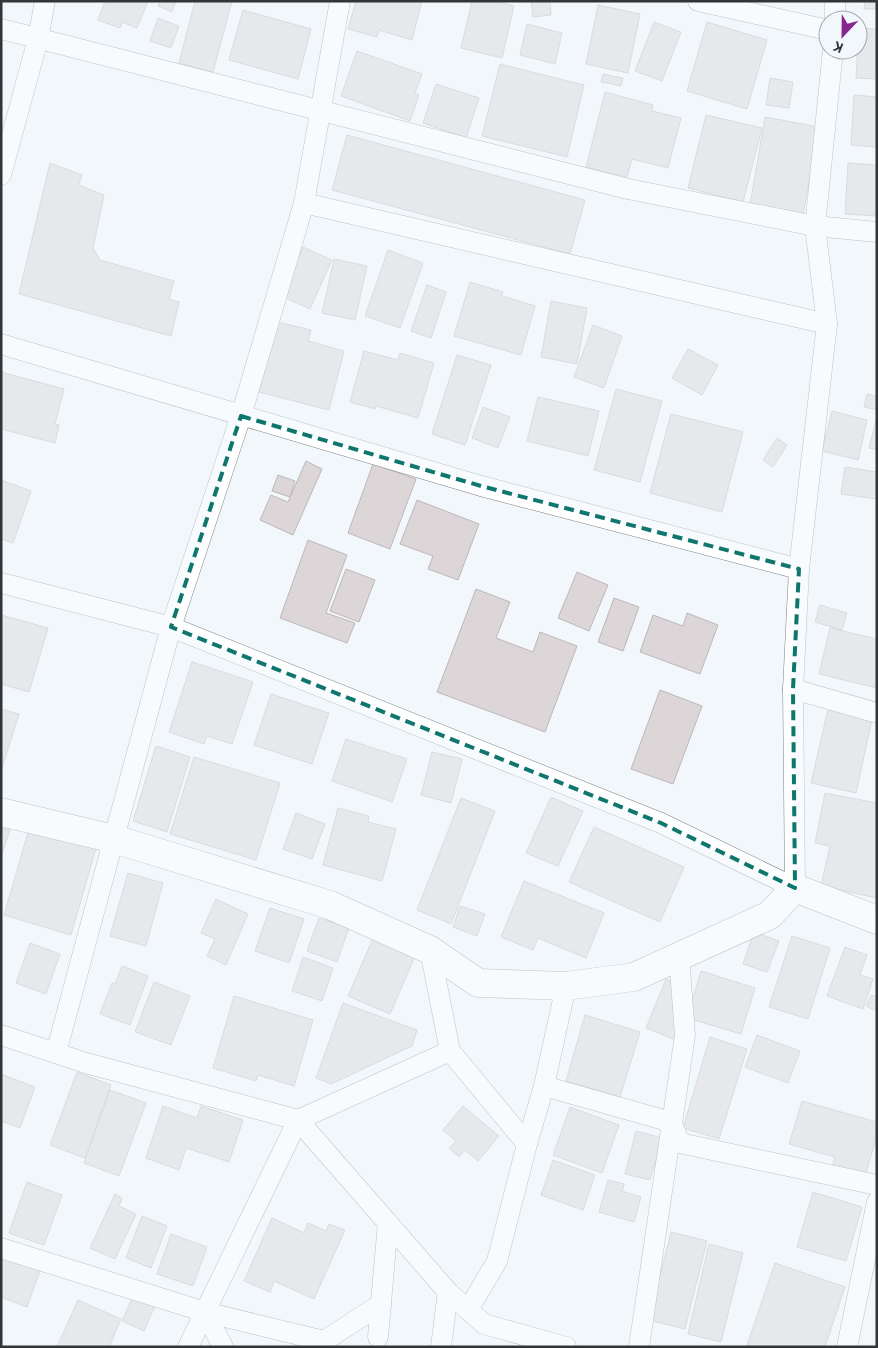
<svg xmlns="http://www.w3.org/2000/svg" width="878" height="1348" viewBox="0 0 878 1348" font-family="'DM Sans',sans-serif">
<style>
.building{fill:#dcd6d8;stroke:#bdb7b9}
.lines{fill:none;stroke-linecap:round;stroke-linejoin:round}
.street-casing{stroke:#7f8387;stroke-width:21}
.secondary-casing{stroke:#7f8387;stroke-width:29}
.street{stroke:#fff;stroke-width:20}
.secondary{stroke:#fff;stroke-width:28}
.marked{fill:none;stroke:#0f766e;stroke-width:4;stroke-dasharray:10 6;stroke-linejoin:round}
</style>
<rect width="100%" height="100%" fill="#f1f7fb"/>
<g class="building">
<polygon points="105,1 148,1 137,28 122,22 120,28 98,20"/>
<polygon points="160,1 176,1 172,12 158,6"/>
<polygon points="195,1 232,1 213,72 179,63"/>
<polygon points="356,1 422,1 412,40 379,30 377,37 348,29"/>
<polygon points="472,1 496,1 514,6 502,58 461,48"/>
<polygon points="531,1 550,1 551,15 533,17"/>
<polygon points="865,1 877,1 877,9 864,9"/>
<polygon points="598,5 640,14 628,73 586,64"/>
<polygon points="243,10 311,29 298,79 229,60"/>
<polygon points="158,18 179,26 171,48 150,41"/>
<polygon points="654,22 681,32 662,81 635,71"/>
<polygon points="707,22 767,40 747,109 687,91"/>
<polygon points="527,24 562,33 555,64 520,55"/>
<polygon points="859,28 877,29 877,79 856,78"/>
<polygon points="357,51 422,74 415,93 419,95 410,121 341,96"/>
<polygon points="500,64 584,85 567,157 482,136"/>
<polygon points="603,74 623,78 621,86 601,82"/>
<polygon points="770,78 793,82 789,108 766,105"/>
<polygon points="436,84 479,98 466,138 423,123"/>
<polygon points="605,92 653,105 652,111 681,118 668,168 632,159 627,177 586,167"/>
<polygon points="854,95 877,97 877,147 851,145"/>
<polygon points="706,115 762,128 743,202 688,188"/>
<polygon points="765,117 819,127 803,214 750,205"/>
<polygon points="347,135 585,200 570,254 332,190"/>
<polygon points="50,163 82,175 79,185 104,195 93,248 100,260 174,281 169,299 179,302 171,336 19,294"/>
<polygon points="848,163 877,165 877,216 845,214"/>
<polygon points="303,247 332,260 310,309 281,296"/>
<polygon points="388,250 423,263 400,328 365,316"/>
<polygon points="334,259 367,266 355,320 322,313"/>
<polygon points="470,282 503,292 502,296 535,306 521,355 454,336"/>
<polygon points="427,285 446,292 431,338 411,331"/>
<polygon points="551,301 587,308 577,364 541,357"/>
<polygon points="278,322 311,330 308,341 344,351 329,410 259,392"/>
<polygon points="593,325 622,336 604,388 574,377"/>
<polygon points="688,349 718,365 702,395 672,378"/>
<polygon points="364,351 398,360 400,353 434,363 418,418 376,406 375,409 350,402"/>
<polygon points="457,355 491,365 465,445 432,434"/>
<polygon points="1,372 64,389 55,424 59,425 55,443 1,429"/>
<polygon points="616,389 662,401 640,482 594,470"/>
<polygon points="867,394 877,396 877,410 864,407"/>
<polygon points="538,397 599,411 588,456 527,441"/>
<polygon points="483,407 510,417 498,448 472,438"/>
<polygon points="832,411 867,420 858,460 822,451"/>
<polygon points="671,414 743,432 722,512 650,493"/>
<polygon points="876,421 877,421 877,450 869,448"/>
<polygon points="777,438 787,445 773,467 763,460"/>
<polygon points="306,461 322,469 293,535 260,520 271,495 288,502"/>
<polygon points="373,464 416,479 390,549 348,533"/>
<polygon points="845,467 877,472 877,499 841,494"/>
<polygon points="278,475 295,481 290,497 272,491"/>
<polygon points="1,480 31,491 13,543 1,539"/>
<polygon points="417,500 479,524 458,580 428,569 433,556 400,544"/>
<polygon points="308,540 347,555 326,613 355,623 347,643 280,618"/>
<polygon points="346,569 375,580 359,622 330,611"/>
<polygon points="577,572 608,585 589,631 558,618"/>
<polygon points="476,589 510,602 496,638 533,652 540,632 577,646 545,732 437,692"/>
<polygon points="614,598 639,607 623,651 598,642"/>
<polygon points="820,605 847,613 842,630 815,622"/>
<polygon points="687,613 718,625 700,674 640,652 653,615 683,626"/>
<polygon points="1,615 48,628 29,692 1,684"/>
<polygon points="830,628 877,639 877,688 819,674"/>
<polygon points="192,662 253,682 232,744 207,736 204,744 169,732"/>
<polygon points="660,690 702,706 673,784 631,769"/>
<polygon points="271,694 329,713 312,764 254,745"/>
<polygon points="829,705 873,715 856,793 811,783"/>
<polygon points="1,709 19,714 1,771"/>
<polygon points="346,739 407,759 392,802 332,781"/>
<polygon points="156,746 190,757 167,832 133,821"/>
<polygon points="432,752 462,759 451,803 421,795"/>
<polygon points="194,757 280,783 256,860 170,834"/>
<polygon points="825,793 877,803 877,898 821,886 830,846 815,843"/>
<polygon points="551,797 583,811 558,866 526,853"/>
<polygon points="461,798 495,811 451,924 417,910"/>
<polygon points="338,808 369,816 368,822 396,829 382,881 323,865"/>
<polygon points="296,813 325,824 312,859 283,849"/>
<polygon points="594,827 684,867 660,922 569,882"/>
<polygon points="1,828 10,830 1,857"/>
<polygon points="29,829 96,848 71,935 4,915"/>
<polygon points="128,873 163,883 146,946 110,936"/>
<polygon points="524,881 604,913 586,958 538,938 533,950 501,937"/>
<polygon points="216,899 248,914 226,965 207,956 215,939 201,933"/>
<polygon points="460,906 485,914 477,936 453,927"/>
<polygon points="270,908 304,919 289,963 255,951"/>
<polygon points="319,918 349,928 337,962 307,951"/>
<polygon points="754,932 779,941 767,972 743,964"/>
<polygon points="374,936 416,954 390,1014 348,996"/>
<polygon points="792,936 830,948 808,1019 769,1007"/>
<polygon points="30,943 60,954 46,994 16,983"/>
<polygon points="845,947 867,955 860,975 873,979 863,1009 827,996"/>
<polygon points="303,957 333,968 322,1001 292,991"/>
<polygon points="122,966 148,976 130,1025 100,1014 112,983 115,984"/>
<polygon points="701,971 755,988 741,1034 687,1018"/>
<polygon points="666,979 677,984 681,1021 673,1039 646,1028"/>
<polygon points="154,982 190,996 171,1045 135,1032"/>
<polygon points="871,995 877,997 877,1011 866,1006"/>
<polygon points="234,996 313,1020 294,1086 258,1075 256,1081 213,1068"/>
<polygon points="343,1003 417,1030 412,1046 331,1084 316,1078"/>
<polygon points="585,1015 640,1032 620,1097 566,1081"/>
<polygon points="757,1035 800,1051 788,1083 745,1067"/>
<polygon points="710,1037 747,1049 719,1139 683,1128"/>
<polygon points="77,1072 111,1085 85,1158 50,1145"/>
<polygon points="1,1074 35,1087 20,1128 1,1121"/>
<polygon points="110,1090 146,1103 119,1176 84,1163"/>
<polygon points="802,1101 877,1122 877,1136 864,1179 831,1170 835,1157 789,1144"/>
<polygon points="163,1106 197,1118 201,1106 243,1120 229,1162 186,1148 179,1170 146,1158"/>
<polygon points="463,1106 499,1136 478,1161 465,1150 459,1157 449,1148 456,1141 443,1130"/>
<polygon points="570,1107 619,1125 602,1173 553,1155"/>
<polygon points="636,1131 662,1138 650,1180 625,1174"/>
<polygon points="553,1160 595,1175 583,1210 541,1195"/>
<polygon points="608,1180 624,1184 622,1191 641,1197 634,1222 599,1212"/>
<polygon points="27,1182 62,1195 44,1245 9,1233"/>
<polygon points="813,1192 862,1207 846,1261 797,1247"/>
<polygon points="115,1194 122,1198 119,1206 136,1214 115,1259 90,1248"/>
<polygon points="142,1216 167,1226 151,1268 126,1258"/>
<polygon points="272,1218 304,1233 308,1223 326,1231 329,1224 345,1230 314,1299 274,1281 270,1292 244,1281"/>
<polygon points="671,1232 707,1241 685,1329 649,1320"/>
<polygon points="171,1234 207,1247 193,1286 157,1274"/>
<polygon points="709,1244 743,1253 721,1342 688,1334"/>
<polygon points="4,1254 41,1268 27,1307 1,1297 1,1263"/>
<polygon points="775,1263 845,1287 825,1347 754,1347 747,1345"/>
<polygon points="133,1296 155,1306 144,1331 122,1321"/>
<polygon points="78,1300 121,1319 109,1347 57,1347"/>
</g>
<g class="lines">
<g class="street-casing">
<g id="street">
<polyline points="698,1 828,30"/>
<polyline points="835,1 835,20"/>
<polyline points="1,29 628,189 815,226 877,232"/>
<polyline points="1,175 38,39 45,1"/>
<polyline points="304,203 827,324"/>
<polyline points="1,344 481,486 799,569"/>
<polyline points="1,583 171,627 661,823 795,888 793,689 799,569 827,324 815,226 833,50"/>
<polyline points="793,689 877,713"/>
<polyline points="1,1035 86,1063 298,1120 448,1292 484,1324 566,1347"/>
<polyline points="450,1051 527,1144 497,1261 468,1310"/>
<polyline points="56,1053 171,627 241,416 304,203 340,1"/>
<polyline points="544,1086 671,1122 680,1143 877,1185"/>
<polyline points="527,1144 544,1086 566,986"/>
<polyline points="1,1248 205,1312 324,1341 381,1304"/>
<polyline points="205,1312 223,1347"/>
<polyline points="378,1337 388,1223"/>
<polyline points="188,1347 298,1120 450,1051 430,950"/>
<polyline points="441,1347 448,1292"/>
<polyline points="639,1347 685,1035 679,956"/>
<polyline points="847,1347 877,1202"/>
</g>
</g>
<g class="secondary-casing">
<polyline id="secondary" points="1,812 114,839 330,905 430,950 478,983 566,986 634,977 770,915 795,888 877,920"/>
</g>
<use href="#street" class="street"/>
<use href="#secondary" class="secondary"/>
</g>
<path d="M0 0H878V1348H0ZM241 416 481 486 799 569 793 689 795 888 661 823 171 627Z" fill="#f1f7fb" fill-opacity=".55" fill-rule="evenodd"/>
<path class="marked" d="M241 416 481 486 799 569 793 689 795 888 661 823 171 627Z"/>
<rect width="878" height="1348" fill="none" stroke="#323436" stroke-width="5"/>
<g transform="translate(843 35) rotate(202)"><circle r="24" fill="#f1f7fb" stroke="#a5a9ac"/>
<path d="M0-4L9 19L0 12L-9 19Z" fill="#88268f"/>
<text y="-8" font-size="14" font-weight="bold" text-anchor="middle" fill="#323436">K</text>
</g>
</svg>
